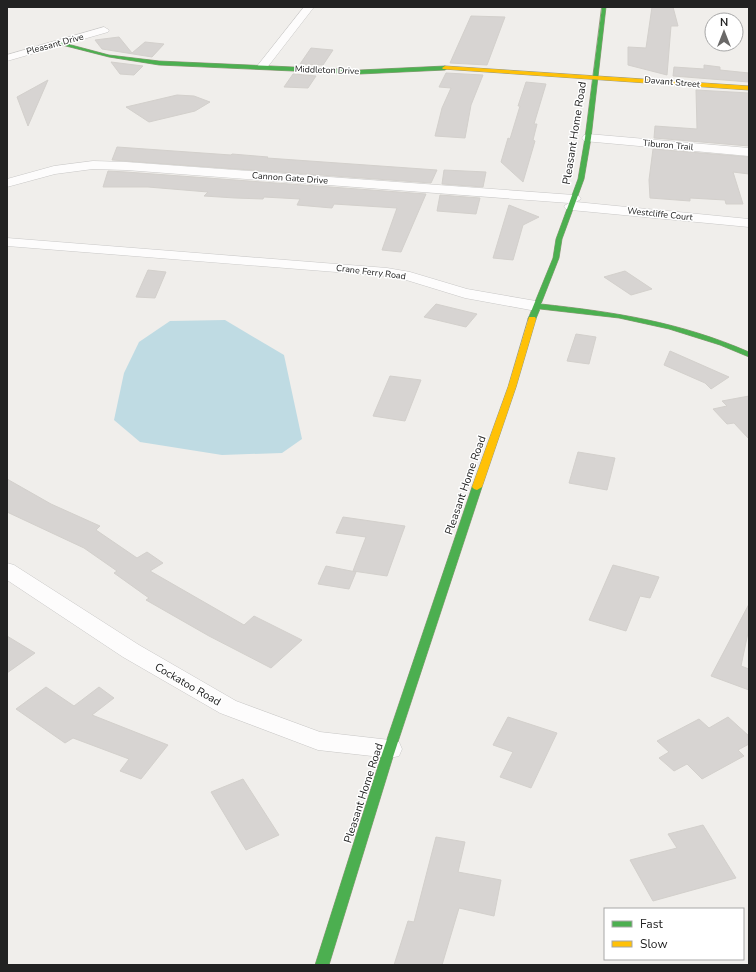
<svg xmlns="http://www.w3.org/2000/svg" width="756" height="972" viewBox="0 0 756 972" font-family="'Nunito Sans',sans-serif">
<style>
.water{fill:#bfdbe3}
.building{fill:#d7d4d2;stroke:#d3d0cc}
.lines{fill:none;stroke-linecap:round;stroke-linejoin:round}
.street-casing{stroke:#c9c8c7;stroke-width:1}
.fast-casing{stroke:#999a82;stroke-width:1}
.slow-casing{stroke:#999a82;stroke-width:1}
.street{fill:#fdfcfc;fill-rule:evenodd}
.fast{fill:#4caf50;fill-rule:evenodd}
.slow{fill:#ffc107;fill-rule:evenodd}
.labels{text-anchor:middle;stroke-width:3;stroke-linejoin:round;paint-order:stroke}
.far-street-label{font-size:9px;fill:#222;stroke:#fff}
.street-label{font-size:11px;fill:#222;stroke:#fff}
</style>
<rect width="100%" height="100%" fill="#f0eeeb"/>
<polygon class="water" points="225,320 284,355 302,439 282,453 222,455 140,442 114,420 124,373 139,342 170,321"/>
<g class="building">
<polygon points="652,7 673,7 678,26 671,26 667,75 628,65 628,47 646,48"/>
<polygon points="471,16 505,17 487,65 450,63"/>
<polygon points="119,37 132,53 145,42 164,44 152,57 102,49 95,40"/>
<polygon points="311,48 321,49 333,50 323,65 300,64"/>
<polygon points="111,62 143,66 134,75 120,74"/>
<polygon points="704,65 720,67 720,70 749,73 749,82 673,76 674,67 704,69"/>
<polygon points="446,73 483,75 471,105 465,138 435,136 442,108 451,88 439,87"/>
<polygon points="293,74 316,76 308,88 284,87"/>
<polygon points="48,80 28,126 17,97"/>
<polygon points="526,82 546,84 534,124 537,124 533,140 535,141 523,182 501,162 508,138 510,139 520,106 518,106"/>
<polygon points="696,90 749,93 749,146 654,138 655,126 697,129"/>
<polygon points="177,95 194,96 210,102 195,111 149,122 126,107"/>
<polygon points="117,147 231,155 232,154 268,157 267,158 437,170 431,183 112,160"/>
<polygon points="653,149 749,157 749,174 733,172 743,204 726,204 725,200 690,198 690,201 650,198 649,180"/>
<polygon points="444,170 486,172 483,187 442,184"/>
<polygon points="108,171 126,172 426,194 401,252 382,250 397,208 334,204 332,208 297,205 300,199 264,197 263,199 235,198 204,196 208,192 148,187 103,187"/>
<polygon points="440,195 480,198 476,214 437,211"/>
<polygon points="509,205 539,217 523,225 513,260 493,258"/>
<polygon points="148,270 166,272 155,298 136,297"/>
<polygon points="625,271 652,289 631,295 604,277"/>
<polygon points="436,304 477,314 466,327 424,317"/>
<polygon points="576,334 596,337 589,364 567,361"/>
<polygon points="670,351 729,377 711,389 705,383 664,365"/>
<polygon points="390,376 421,380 405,421 373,416"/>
<polygon points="749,396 749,439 734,423 727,424 713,409 727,406 722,401"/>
<polygon points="578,452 615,458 607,490 569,483"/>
<polygon points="7,479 51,504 100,526 96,530 137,558 147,552 163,563 150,571 244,625 254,616 302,640 271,668 209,636 146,600 149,598 114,573 117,571 84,548 7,512"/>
<polygon points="343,517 405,526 387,576 353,571 366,537 336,533"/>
<polygon points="613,565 659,577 650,598 640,596 626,631 589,620"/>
<polygon points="326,566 356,572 349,589 318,584"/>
<polygon points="749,604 749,628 741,666 749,669 749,690 711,676"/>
<polygon points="7,636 35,653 7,673"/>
<polygon points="46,687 74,706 99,687 114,698 92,715 168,745 141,779 120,771 129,759 73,738 65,743 16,709"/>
<polygon points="508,717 557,733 531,788 500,777 513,752 493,745"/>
<polygon points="728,717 749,736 749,744 738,750 744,756 702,779 687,764 674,771 659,758 669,752 657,741 699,719 709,728"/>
<polygon points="243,779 279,835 246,850 211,792"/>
<polygon points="703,825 736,878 653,901 630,860 677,848 668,834"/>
<polygon points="436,837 465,842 458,872 501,880 494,916 459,908 442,965 394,965 408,921 414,922"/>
</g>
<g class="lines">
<g class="street-casing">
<g id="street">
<polygon points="304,7 314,7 266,69 258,69 257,67 258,65"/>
<polygon points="104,27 109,30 108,32 7,61 7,55"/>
<polygon points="588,134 749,148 749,156 584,141 582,138 584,135"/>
<polygon points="93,161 126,162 574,195 579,196 581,199 576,202 749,219 749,227 571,210 566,209 564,206 569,203 126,170 93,169 55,174 7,187 7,179 54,166"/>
<polygon points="7,238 387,268 410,272 467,289 536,301 541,303 544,306 541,309 536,311 465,298 403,279 387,276 7,246"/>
<polygon points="7,563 14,565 139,645 236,701 320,732 390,740 399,742 402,749 399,756 390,758 318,750 220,713 123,657 7,580"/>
</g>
</g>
<g class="fast-casing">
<g id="fast">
<path d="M602 7H606L591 138 584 179 562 239 559 258 541 304C615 312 680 322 749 352V357L720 345 669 329 619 318 540 309 535 321H529L528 319 553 258 556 239 578 179 585 138Z"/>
<polygon points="60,42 109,55 159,61 360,70 445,66 448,68 445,70 360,74 159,65 109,57 58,44 58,43"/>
<polygon points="477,484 482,487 392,760 329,965 315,965 380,760 472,487"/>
</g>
</g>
<g class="slow-casing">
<g id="slow">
<polygon points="445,66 749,86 749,90 443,69 442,68"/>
<polygon points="529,317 535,317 536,319 516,387 482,487 477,490 474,489 472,487 508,387"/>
</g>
</g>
<use href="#street" class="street"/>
<use href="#fast" class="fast"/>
<use href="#slow" class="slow"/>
</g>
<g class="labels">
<g class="far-street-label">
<text transform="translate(55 44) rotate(-15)" y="3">Pleasant Drive</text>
<text transform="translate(327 70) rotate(2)" y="3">Middleton Drive</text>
<text transform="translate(672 82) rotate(5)" y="3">Davant Street</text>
<text transform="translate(668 145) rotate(5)" y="3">Tiburon Trail</text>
<text transform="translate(290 178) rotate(4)" y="3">Cannon Gate Drive</text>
<text transform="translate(660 214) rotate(6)" y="3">Westcliffe Court</text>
<text transform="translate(371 272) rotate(7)" y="3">Crane Ferry Road</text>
</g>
<g class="street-label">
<text transform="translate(574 133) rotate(-81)" y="4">Pleasant Home Road</text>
<text transform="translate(465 485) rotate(-71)" y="4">Pleasant Home Road</text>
<text transform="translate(188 684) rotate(30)" y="4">Cockatoo Road</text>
<text transform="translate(363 793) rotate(-72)" y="4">Pleasant Home Road</text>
</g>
</g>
<rect width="756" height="972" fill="none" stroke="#222222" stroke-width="16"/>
<rect x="604" y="908" width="140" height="52" fill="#ffffff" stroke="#a7a7a7"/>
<rect x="612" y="921" width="20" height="6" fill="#4caf50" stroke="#a7a7a7"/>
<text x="640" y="928" font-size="12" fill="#222222">Fast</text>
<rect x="612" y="941" width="20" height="6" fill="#ffc107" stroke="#a7a7a7"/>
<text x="640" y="948" font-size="12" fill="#222222">Slow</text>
<g transform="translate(724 32)"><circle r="19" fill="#ffffff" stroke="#a7a7a7"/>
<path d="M0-3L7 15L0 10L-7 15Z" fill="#6a6968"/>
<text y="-6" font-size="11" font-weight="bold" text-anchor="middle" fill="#222222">N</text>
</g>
</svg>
